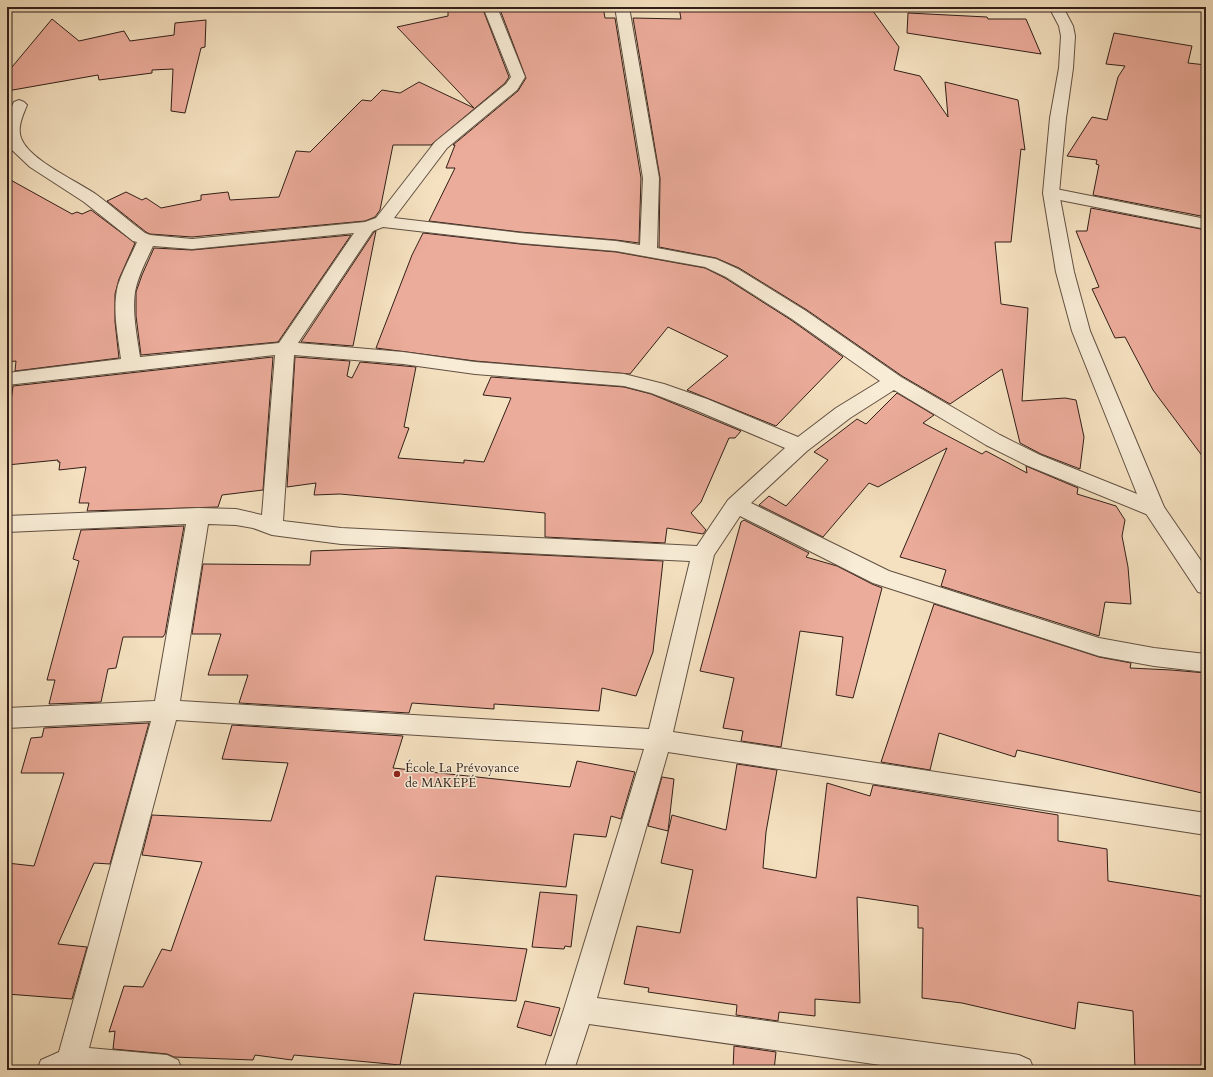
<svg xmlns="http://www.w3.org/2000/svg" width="1213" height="1077" viewBox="0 0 1213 1077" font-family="Cardo,serif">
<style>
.building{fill:#ecac9b;stroke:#311f18}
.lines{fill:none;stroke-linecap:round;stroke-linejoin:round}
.minor-casing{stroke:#625042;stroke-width:2}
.tertiary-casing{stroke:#625042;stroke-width:2}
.minor{fill:#f8ecd6;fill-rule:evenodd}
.tertiary{fill:#f8ecd6;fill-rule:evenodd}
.poi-dot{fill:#8f2418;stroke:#f8ecd6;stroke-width:1.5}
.labels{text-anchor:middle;stroke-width:3;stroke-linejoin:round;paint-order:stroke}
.poi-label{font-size:13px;fill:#311f18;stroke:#f8ecd6;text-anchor:start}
</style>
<rect width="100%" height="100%" fill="#f5e1c0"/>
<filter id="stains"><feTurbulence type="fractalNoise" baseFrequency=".005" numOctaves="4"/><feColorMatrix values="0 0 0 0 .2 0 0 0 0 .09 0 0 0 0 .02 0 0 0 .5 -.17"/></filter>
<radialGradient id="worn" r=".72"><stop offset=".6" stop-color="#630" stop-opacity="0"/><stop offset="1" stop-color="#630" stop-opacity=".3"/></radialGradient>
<g class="building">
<polygon points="448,7 482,7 509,77 505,83 431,145 393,145 380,210 375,217 365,221 192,237 150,234 146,232 107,201 126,192 142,200 146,198 161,208 201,200 201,195 228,192 230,200 279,197 296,151 310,152 362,100 371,101 382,90 400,93 419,82 474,108 397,27 448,16"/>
<polygon points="499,7 603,7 605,18 615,18 641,178 639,243 616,240 520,232 429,221 455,168 446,168 455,145 453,145 518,91 526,78"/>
<polygon points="679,7 721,7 770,10 771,7 870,7 899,47 894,70 920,76 948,117 945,82 1018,100 1025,150 1021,149 1011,242 995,242 1001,304 1028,308 1022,401 1065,398 1076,400 1084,437 1080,469 1041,454 1020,443 1002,369 950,404 902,376 807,310 739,268 716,258 659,247 660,178 633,18 681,19"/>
<polygon points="908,13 987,17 988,19 1026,19 1041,54 907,33"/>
<polygon points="52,19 79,41 124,31 130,41 174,35 175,23 206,20 205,47 201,48 185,113 171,111 173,69 152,70 152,73 99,80 98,75 7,91 7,73"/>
<polygon points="1114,33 1192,46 1188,63 1206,65 1206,217 1093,195 1099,165 1096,164 1097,160 1067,156 1092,117 1107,120 1118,77 1125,66 1106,64"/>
<polygon points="7,178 72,214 77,212 82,214 91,210 135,243 119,279 115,294 115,322 119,358 15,371 16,361 7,362"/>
<polygon points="1091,208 1206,230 1206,461 1153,390 1125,337 1115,338 1092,289 1099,287 1076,231 1087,231"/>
<polygon points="376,231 353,346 301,342 374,232"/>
<polygon points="423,233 520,244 616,252 705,268 725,278 791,320 843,357 776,426 687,390 728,356 668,327 630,374 475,361 376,348 412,255"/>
<polygon points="351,235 278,342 141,355 136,316 136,292 142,275 154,248 192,250"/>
<polygon points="273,357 263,490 222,495 218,507 87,511 89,503 79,503 86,467 59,470 60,462 58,462 58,460 7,465 7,432 13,386"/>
<polygon points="295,357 350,361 347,376 352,378 360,362 416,367 404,427 409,428 398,458 464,463 464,460 484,462 511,398 483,395 491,377 624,387 651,394 741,431 735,438 729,438 701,502 691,513 706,530 703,534 667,528 665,543 545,537 545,513 340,494 314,495 316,483 287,487"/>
<polygon points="897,393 934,415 923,423 982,454 986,451 1027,473 1026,466 1078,488 1077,494 1116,506 1125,520 1122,536 1128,567 1131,604 1105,602 1099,636 941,586 946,570 900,557 947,448 878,487 869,483 823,537 759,505 769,496 786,506 828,460 814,452 857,419 866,424"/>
<polygon points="744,520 809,553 806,557 837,566 872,584 882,588 853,698 836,695 843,637 800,631 781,747 741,741 743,731 723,728 734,678 700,671 741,522"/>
<polygon points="184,526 165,634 163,637 123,637 116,668 108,669 101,702 49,704 55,680 47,680 79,561 73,559 81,530"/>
<polygon points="396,548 663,561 653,652 636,696 602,688 599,711 494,704 494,709 412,703 409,713 239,703 248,675 208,675 221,634 192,634 203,564 310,565 311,551"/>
<polygon points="934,604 1099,657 1131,663 1130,668 1171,670 1206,673 1206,794 1017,750 1015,757 939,733 930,770 881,762"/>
<polygon points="149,723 110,864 94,863 58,944 87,947 72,999 7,994 7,863 34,866 64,773 21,773 31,738 42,737 44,728"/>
<polygon points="232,725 403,736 393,768 570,787 577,761 635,772 621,819 611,816 606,837 574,834 566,887 436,876 424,940 527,949 516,1001 414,993 400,1065 294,1055 292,1060 255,1055 253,1060 174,1057 167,1054 113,1049 115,1031 109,1032 124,986 143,987 162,949 171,951 202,862 142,855 152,815 271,821 288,763 222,759"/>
<polygon points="737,764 777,770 766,832 763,868 816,878 827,783 870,796 873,785 1058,815 1058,841 1107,849 1108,881 1206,897 1206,1070 1135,1070 1133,1011 1078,1002 1075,1029 962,1003 922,998 923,928 918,928 918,906 857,897 860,1003 815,999 815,1016 779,1012 778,1021 736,1015 737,1005 648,992 649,988 624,984 637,926 680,933 693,870 661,863 672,815 726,830"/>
<polygon points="662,777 674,779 668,831 648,826"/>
<polygon points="540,892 577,895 571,947 565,946 564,949 532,947"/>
<polygon points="525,1001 560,1008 551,1036 517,1027"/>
<polygon points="734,1046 776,1052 774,1070 733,1070"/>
</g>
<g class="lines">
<g class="minor-casing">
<g id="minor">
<path d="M483 7H497L525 77 517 90 447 148 394 218 520 233 616 241 640 245 643 178 615 7H629L659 178 657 248 716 259 738 269 806 311 901 377 1000 435 1040 455 1162 504 1165 509 1162 514 1154 516 1146 514 1026 465 986 445 894 390 850 418 807 451 751 503 889 571 1099 638 1154 648 1206 654V672L1154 666 1099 656 873 583 740 516 714 555 673 732 1206 813V835L668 752 597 998 1019 1055 1030 1060 1034 1070H916L589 1024 574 1070H544L564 1009 644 749 176 720 89 1048 167 1055 178 1060 182 1070H37L41 1060 59 1052 151 721 7 728V708L155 701 186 524 7 532V516L198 508 236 509 262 515 275 355 7 385V373L121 359C118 335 112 309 118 285 123 270 131 256 137 242L133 241 84 202 30 167 12 150 7 142V116L14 102 19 100 24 102 27 105C23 115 17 127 21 138 29 160 77 181 97 195 113 207 129 221 145 233L150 235 192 239 365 222 376 218 435 142 506 84 511 77ZM383 227 520 243 616 251 705 267 726 277 792 319 880 381 836 408 798 437 707 399 664 384 624 374 475 362 403 352 298 343 373 231ZM354 233 279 343 140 357C137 336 132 313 135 292 138 276 146 261 153 246L192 249ZM294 355 403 364 475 374 624 386 651 393 693 409 785 448 728 500 697 546 341 528 283 521ZM208 524 236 525 253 528 272 535 341 544 690 561 649 729 180 701Z"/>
<polygon points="1051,188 1206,219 1206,229 1045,197 1043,193 1045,189"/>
</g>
</g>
<g class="tertiary-casing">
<polygon id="tertiary" points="1049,7 1063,7 1073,26 1075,36 1073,68 1066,118 1059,193 1074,272 1090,331 1164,507 1206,568 1206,594 1198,592 1143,509 1072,331 1056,272 1043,193 1050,118 1059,68 1061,36 1059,26"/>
</g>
<use href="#minor" class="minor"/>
<use href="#tertiary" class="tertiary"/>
</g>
<circle class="poi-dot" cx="397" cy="774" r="4"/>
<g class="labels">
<g class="poi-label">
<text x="405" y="772">École La Prévoyance<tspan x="405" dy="15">de MAKÉPÉ</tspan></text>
</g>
</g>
<rect width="1213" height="1077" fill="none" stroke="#f5e1c0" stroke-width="24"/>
<rect x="8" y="8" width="1197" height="1061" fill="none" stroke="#311f18" stroke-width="2"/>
<rect x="12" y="12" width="1189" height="1053" fill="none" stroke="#311f18"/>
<rect width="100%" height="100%" filter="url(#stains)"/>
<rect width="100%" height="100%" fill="url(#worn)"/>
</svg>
